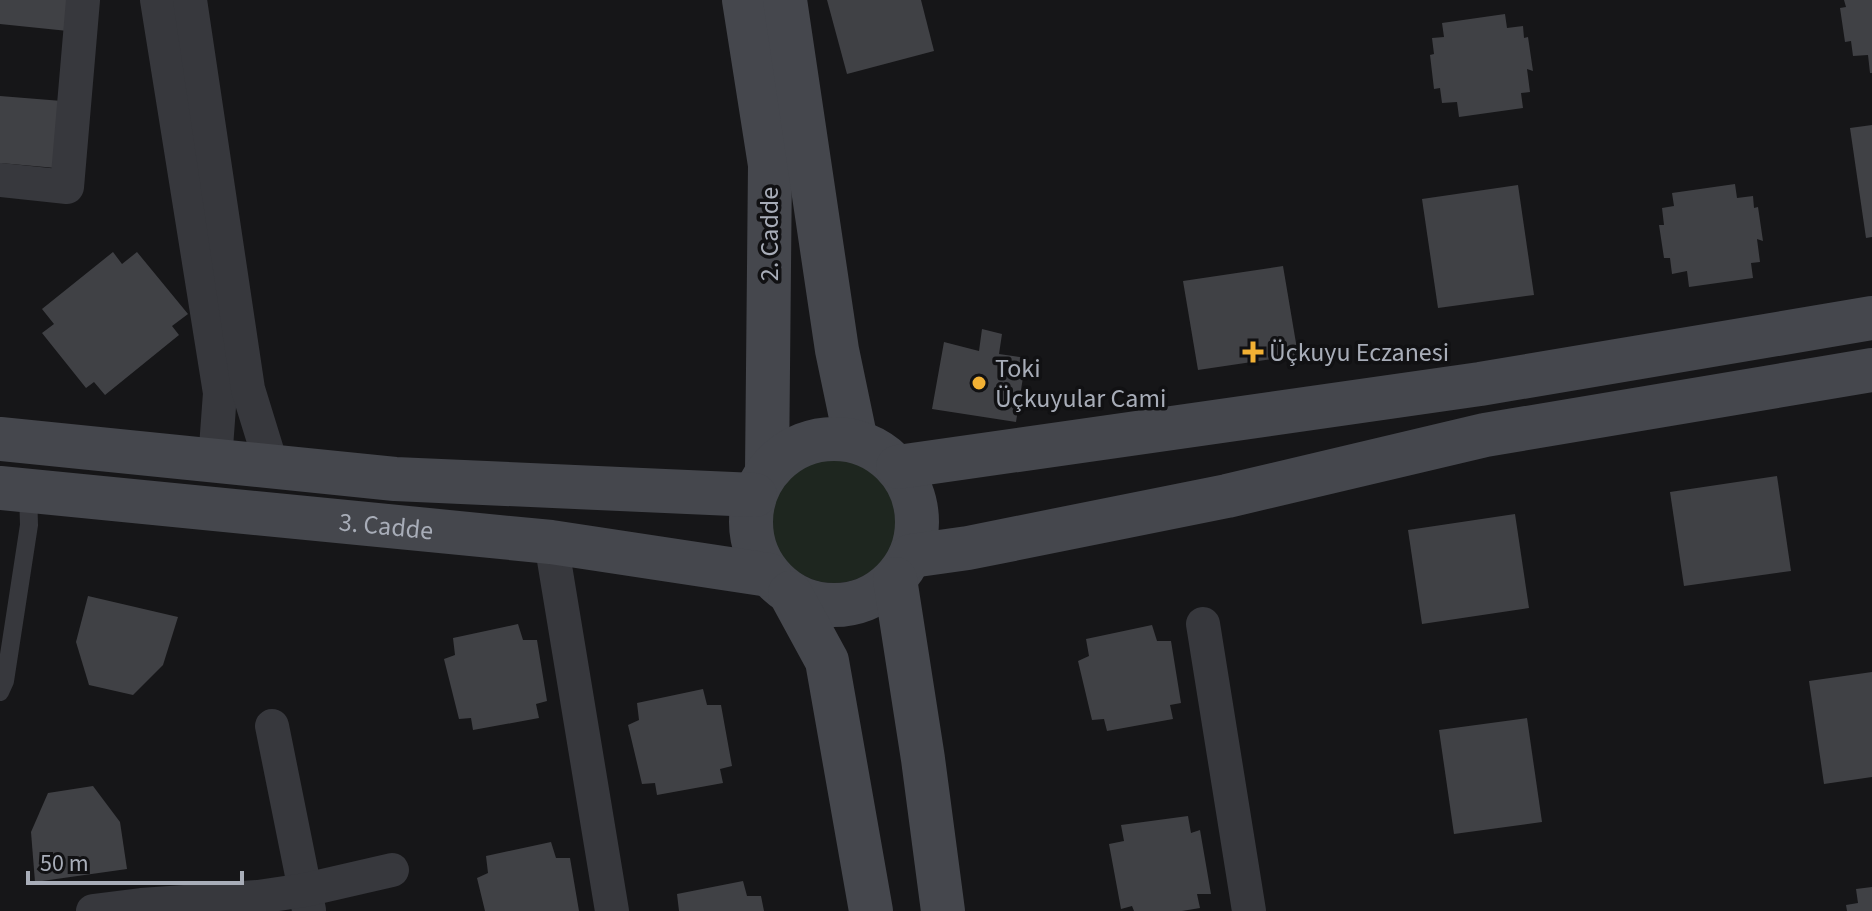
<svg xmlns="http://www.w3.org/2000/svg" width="1872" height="911" viewBox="0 0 1872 911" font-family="'Source Sans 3',sans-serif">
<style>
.green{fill:#1e261f}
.building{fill:#404145}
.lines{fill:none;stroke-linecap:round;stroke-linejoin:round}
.lane{stroke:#37383d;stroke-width:18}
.street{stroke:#37383d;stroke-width:34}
.secondary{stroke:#45474d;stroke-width:44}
.poi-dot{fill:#f2b134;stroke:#111113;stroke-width:3}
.labels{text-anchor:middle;stroke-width:7;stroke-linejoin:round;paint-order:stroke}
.street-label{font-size:26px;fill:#a8adb8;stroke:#111113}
.poi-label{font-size:26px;fill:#a8adb8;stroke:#111113;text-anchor:start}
</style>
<rect width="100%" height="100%" fill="#161618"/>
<circle class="green" cx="834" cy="519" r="64"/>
<g class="building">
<polygon points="0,0 71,0 68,31 0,24"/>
<polygon points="827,0 921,0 934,51 847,74"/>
<polygon points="1844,0 1872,0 1872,73 1870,73 1868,55 1853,56 1851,41 1845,42 1840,8 1846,7"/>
<polygon points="1505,14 1507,28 1523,26 1524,38 1528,37 1533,71 1527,69 1530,92 1521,93 1523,108 1459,117 1457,102 1442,103 1440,88 1434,89 1430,55 1434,54 1432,38 1444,37 1442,23"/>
<polygon points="0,96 62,101 56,168 0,163"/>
<polygon points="1872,125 1872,237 1866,238 1850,128"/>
<polygon points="1735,184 1737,198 1753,196 1754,208 1758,207 1763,241 1757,239 1760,262 1751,263 1753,278 1689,287 1687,271 1672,274 1670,258 1664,258 1659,225 1664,225 1662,208 1674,206 1672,193"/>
<polygon points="1518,185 1534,295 1438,308 1422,199"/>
<polygon points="113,252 122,264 137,252 188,314 172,326 179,335 105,395 94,382 86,388 42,333 54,324 42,309"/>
<polygon points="1283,266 1298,355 1198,370 1183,281"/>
<polygon points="982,329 1002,334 999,354 1026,358 1016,422 932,409 944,342 979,351"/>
<polygon points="1777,476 1791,571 1684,586 1670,492"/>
<polygon points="1515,514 1529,608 1422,624 1408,530"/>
<polygon points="88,596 178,617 163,665 133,695 89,685 76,642"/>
<polygon points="518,624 523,640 537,640 547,701 536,704 539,718 473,730 471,718 459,719 444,659 455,655 453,638"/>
<polygon points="1152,625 1157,641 1171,641 1181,703 1170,705 1173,719 1107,731 1104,719 1092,720 1078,661 1089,656 1086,639"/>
<polygon points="1872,672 1872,777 1824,784 1809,681"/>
<polygon points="703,689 707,705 721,705 732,766 720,769 723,783 657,795 655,783 642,784 628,725 639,720 637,703"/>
<polygon points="1527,718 1542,822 1454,834 1439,730"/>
<polygon points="93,786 120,822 127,869 35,882 31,832 48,793"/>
<polygon points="1188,816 1191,833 1200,830 1211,894 1197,894 1200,908 1182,911 1134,911 1132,906 1121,909 1109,844 1124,841 1121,825"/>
<polygon points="551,842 556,858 570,858 579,911 485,911 477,878 488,873 486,856"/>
<polygon points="743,881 747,896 761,896 764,911 679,911 677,894"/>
<polygon points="1872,887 1872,911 1847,911 1846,905 1858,903 1856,889"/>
</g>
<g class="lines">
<polyline class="lane" points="0,692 5,681 29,525 28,491"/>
<g class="street">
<polyline points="157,0 220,393 215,461"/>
<polyline points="190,0 248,389 272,467"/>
<polyline points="0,180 67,187 83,0"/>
<polyline points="551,542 612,911"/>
<polyline points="1203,624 1249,911"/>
<polyline points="272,726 309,910"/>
<polyline points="93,911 141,905 258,897 305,890 392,870"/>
</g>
<g class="secondary">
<polyline points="744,0 770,165 767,471"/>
<polyline points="785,0 837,350 856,441"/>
<circle cx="834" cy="522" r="83"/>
<polyline points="0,439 395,479 755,495"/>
<polyline points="898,467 1480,384 1872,318"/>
<path id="s1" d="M0 488 551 542 769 575"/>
<polyline points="911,556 968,548 1227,496 1485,435 1872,370"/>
<polyline points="895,579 923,759 943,911"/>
<polyline points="790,593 827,661 871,911"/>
</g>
</g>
<g class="poi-dot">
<path d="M1249 340h8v8h8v8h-8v8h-8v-8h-8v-8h8z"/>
<circle cx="979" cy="383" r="8"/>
</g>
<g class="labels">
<g class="street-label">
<text transform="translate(769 234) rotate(-90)" y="9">2. Cadde</text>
<text dy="9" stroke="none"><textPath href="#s1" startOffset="388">3. Cadde</textPath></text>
</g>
<g class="poi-label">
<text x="1269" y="361">Üçkuyu Eczanesi</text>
<text x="995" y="377">Toki<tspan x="995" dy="30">Üçkuyular Cami</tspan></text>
</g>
</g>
<path d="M28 871v12h214v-12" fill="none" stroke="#a8adb8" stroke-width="4"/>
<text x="40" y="871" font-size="24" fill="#a8adb8" stroke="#111113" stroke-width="6" paint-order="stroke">50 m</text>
</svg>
